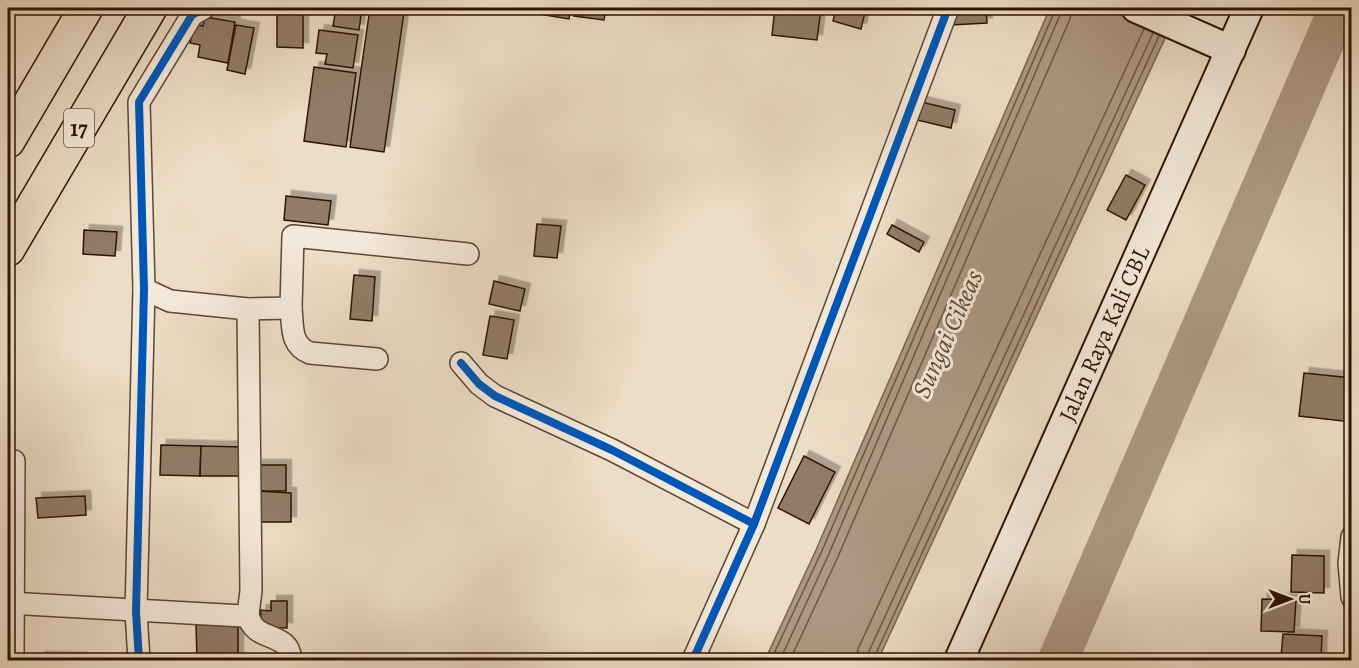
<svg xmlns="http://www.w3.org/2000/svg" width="1359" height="668" viewBox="0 0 1359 668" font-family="Alegreya,serif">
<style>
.water{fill:#ac9883;stroke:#7a634f;stroke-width:1.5}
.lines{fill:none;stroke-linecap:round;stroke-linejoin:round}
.shore{stroke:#6e5642;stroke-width:1.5}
.river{stroke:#ac9883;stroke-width:40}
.building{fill:#917c67;stroke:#2f1301;stroke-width:1.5;filter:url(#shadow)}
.minor-casing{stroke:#5e4632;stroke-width:24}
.secondary-casing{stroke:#2f1301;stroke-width:32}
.motorway-casing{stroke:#2f1301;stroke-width:36}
.minor{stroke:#f3e9da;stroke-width:21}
.secondary{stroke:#f3e9da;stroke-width:28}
.motorway{stroke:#ecddc6;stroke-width:33}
.cycleway-casing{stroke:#f3e9da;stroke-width:11}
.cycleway{stroke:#0057b8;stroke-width:8}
.labels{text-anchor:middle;stroke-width:6;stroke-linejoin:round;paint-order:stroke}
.shield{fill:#f3e9da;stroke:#6a5342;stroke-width:1.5}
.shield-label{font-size:22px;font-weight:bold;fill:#2f1301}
.street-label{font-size:24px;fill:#2f1301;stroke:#f3e9da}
.water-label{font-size:26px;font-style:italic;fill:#614835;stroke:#f3e9da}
</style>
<defs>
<filter id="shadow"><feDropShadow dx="5.5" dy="-5.5" stdDeviation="0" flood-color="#0004"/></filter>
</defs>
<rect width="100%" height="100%" fill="#ecddc6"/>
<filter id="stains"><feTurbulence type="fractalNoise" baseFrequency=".00333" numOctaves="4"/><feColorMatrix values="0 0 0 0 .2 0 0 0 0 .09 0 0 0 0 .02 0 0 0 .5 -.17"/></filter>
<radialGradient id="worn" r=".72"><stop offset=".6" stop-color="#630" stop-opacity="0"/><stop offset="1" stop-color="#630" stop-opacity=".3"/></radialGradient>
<polygon class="water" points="1050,8 1179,8 878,660 765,660 816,550"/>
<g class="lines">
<g class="shore">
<polyline points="771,660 821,553 1056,8"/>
<polyline points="780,660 828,556 1063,8"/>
<polyline points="790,660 837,559 1070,19 1072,8"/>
<polyline points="856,660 858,649 1144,29"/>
<polyline points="865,660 1153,33"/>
<polyline points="873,660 1159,36"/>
</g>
<polyline class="river" points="1058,660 1339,8"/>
</g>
<g class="building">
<polygon points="277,8 303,8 303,48 277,47"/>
<polygon points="336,8 362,8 359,30 333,26"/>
<polygon points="370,8 404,12 384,152 350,147"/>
<polygon points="533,8 571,8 569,19 532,13"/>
<polygon points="575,8 606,8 604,20 574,16"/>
<polygon points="775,8 821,8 817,40 772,35"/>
<polygon points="836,8 866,8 861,29 833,21"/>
<polygon points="950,8 986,8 987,23 951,25"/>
<polygon points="205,17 235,22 228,63 198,57 200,45 190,43 194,24 203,26"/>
<polygon points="236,25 254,28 245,74 227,70"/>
<polygon points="319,30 358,35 353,68 325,64 327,54 316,53"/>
<polygon points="314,67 356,73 346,147 304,141"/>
<polygon points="917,101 955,110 951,128 913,119"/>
<polygon points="1126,175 1145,185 1126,220 1107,210"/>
<polygon points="286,196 331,201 328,225 284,220"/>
<polygon points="537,224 561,226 557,258 534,256"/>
<polygon points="892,225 924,242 919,252 887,234"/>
<polygon points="84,230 117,232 115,256 83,254"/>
<polygon points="354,275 375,277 372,321 350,319"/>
<polygon points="494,281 525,289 520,311 489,304"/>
<polygon points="490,316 514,320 507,359 483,355"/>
<polygon points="1304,373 1352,378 1352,422 1299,416"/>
<polygon points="161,445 201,446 200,476 160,475"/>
<polygon points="201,446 243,447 243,476 200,476"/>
<polygon points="804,456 835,472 809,524 778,508"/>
<rect x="257" y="465" width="29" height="26"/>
<polygon points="257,491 291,493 291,522 257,522"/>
<polygon points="85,496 86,515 38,518 36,498"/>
<polygon points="1292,555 1324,556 1324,593 1291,592"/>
<polygon points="1262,599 1296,600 1294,632 1261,631"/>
<polygon points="271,601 287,601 287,628 260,627 261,610 271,611"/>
<polygon points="196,624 238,624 238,660 197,660"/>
<polygon points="1283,634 1322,636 1321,659 1281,657"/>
<polygon points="40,657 82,658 81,660 40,660"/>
</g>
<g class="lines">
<g class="minor-casing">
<g id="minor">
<path d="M144 289 170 301 248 309 291 308C293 327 290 345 310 353L377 359"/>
<polyline points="291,308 293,236 468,254"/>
<polyline points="461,363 479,384 495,396 612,450 754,524"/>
<polyline points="1352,537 1349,563 1352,597"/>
<polyline points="8,603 243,616 248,614 251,591 248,309"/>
<path d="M248 614C253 644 289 629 291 660"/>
<polyline points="13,660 14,461"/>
<polyline points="139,660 136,612 144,289 139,102 192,15 204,8"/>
<polyline points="693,660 754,524 948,8"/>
</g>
</g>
<g class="secondary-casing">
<g id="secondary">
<polyline points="1136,8 1231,50"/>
<path id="s1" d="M959 660 1249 8"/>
</g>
</g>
<g class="motorway-casing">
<g id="motorway">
<polyline points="8,141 86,8"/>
<polyline points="8,249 150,8"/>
</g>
</g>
<use href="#minor" class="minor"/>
<use href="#secondary" class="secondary"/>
<use href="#motorway" class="motorway"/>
<g class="cycleway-casing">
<g id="cycleway">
<polyline points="461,363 479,384 495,396 612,450 754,524"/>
<polyline points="139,660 136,612 144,289 139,102 192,15 204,8"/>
<polyline points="693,660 754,524 948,8"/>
</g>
</g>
<use href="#cycleway" class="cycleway"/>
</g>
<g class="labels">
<rect class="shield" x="64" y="109" width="30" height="38" rx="4.5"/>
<g class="shield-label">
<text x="79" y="136">17</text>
</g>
<g class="street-label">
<text dy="8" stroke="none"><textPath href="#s1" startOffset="357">Jalan Raya Kali CBL</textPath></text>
</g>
<g class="water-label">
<text transform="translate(947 334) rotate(-66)" y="9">Sungai Cikeas</text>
</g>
</g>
<rect width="1359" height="668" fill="none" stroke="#ecddc6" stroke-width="30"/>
<rect x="9" y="9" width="1341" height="650" fill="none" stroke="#2f1301" stroke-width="3"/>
<rect x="15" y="15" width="1329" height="638" fill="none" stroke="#2f1301" stroke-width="1.5"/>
<g transform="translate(1290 599) rotate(90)" stroke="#f3e9da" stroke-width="4.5" paint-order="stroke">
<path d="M0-4.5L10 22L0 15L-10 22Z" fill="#2f1301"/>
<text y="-9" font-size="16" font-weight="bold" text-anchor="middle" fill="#2f1301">U</text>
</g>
<rect width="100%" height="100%" filter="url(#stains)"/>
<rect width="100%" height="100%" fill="url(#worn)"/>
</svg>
